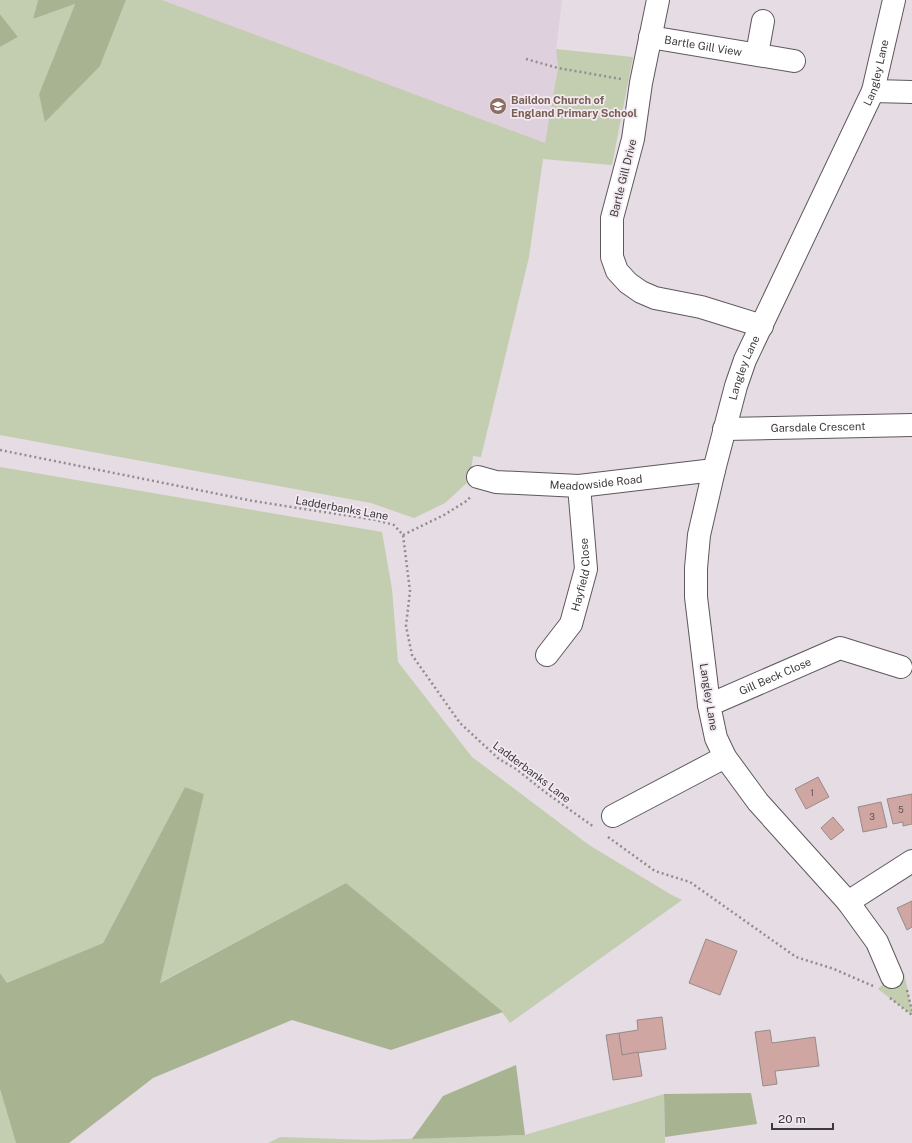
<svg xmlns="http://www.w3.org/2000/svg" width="912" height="1143" viewBox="0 0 912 1143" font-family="'Public Sans',sans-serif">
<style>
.built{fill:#dfd0dd}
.green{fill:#c3cdaf}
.forest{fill:#a8b391}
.building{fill:#cfa6a2;stroke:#978b8a}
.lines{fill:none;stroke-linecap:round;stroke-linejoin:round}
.minor-casing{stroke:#5f585e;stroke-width:24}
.path{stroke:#928c91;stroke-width:2.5;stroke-dasharray:2 3;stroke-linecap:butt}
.minor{stroke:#fff;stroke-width:22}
.labels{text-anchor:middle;stroke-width:3.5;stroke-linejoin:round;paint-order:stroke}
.number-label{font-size:9px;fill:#625556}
.street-label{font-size:11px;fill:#3d3a3d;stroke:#f2e9f1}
.education-label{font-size:11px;font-weight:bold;fill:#785e54;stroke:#f2e9f1;text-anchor:start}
</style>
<rect width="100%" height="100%" fill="#e5dce4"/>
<polygon class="built" points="162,0 562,0 556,49 558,68 545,144"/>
<g class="green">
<polygon points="0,0 38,0 33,19 75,4 39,94 100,66 126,0 162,0 545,143 558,68 556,49 633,57 612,165 543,159 529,257 481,457 473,456 470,480 445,503 414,518 371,503 0,435 0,47 18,37 0,14"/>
<polygon points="0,467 382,532 392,589 398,662 472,757 589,845 670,894 682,900 510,1023 502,1012 346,883 159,983 204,794 185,787 103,943 7,984 0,973"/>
<polygon points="904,973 912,1010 912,1015 878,989 892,977"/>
<polygon points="0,1089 16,1143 0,1143"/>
<polygon points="664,1094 665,1143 268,1143 280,1137 371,1140 525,1135"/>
</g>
<g class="forest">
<polygon points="38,0 126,0 100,66 45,122 39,94 75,4 33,19"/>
<polygon points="0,14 18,37 0,47"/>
<polygon points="185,787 204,794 160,983 346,883 503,1012 391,1050 292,1020 153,1078 69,1143 16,1143 0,1089 0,973 7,983 103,943"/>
<polygon points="516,1065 525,1135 412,1139 443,1096"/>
<polygon points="751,1093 757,1124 665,1137 664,1094"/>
</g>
<g class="building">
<polygon points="818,777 829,797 806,809 795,789"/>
<polygon points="912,794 912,824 903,826 903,822 893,824 887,799"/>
<polygon points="881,802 887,827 863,832 858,807"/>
<polygon points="833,817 844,830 831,840 821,828"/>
<polygon points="912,901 912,927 907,930 897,908"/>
<polygon points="706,939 737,951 720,995 689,983"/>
<polygon points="662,1017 666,1049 622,1055 619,1033 638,1030 637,1020"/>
<polygon points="770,1030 772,1043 815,1037 819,1066 775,1071 777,1084 763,1086 755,1032"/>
<polygon points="619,1033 622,1055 638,1052 642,1076 613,1080 606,1035"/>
</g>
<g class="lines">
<g class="minor-casing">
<g id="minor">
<polyline points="658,0 641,83 633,139 612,218 612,257 617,271 628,283 641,292 655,298 701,307 762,326"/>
<path id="s1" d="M650 37 794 61"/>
<polyline points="757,54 763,21"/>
<polyline points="873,91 912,92"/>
<path id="s2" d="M724 429 912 425"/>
<path id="s3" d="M478 477 496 482 579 486 714 470"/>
<path id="s4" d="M547 655 571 624 586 569 579 486"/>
<path id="s5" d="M709 705 840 648 901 667"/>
<polyline points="613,816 725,757"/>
<polyline points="848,902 912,861"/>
<path id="s6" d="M892 977 877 942 848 902 758 802 725 757 716 738 709 705 696 597V568L699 535 714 470 736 386 745 360 873 91 894 0"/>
</g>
</g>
<g class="path">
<polyline points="526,59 558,68 621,79"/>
<polyline points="0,450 253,501 376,520 394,525 403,535 410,591 406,626 412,655 460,723 499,759 516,769 545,792 594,827"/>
<polyline points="403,535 444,515 468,500 470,497"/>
<polyline points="608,837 655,871 690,882 796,957 834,969 873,986"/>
<polyline points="907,990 912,1011"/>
<polyline points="890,998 912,1015"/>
</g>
<use href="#minor" class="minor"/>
</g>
<defs>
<g id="school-disc" transform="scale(0.9)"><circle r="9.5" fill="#8d6e63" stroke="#f2e9f1"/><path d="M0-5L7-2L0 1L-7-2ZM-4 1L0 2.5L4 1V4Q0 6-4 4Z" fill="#fff"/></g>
</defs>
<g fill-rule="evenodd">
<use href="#school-disc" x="498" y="106"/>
</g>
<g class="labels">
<g class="number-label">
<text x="812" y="796">1</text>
<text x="901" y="813">5</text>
<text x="872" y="820">3</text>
</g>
<g class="street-label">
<text dy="4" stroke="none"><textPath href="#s1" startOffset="54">Bartle Gill View</textPath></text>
<text dy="4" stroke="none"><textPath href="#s6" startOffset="1001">Langley Lane</textPath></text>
<text transform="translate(623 178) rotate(-76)" y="4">Bartle Gill Drive</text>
<text dy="4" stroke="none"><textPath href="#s6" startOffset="677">Langley Lane</textPath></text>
<text dy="4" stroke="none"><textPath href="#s2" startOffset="94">Garsdale Crescent</textPath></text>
<text dy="4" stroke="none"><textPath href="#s3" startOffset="119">Meadowside Road</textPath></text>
<text transform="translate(342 508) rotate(10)" y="4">Ladderbanks Lane</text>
<text dy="4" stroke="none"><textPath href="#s4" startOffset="90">Hayfield Close</textPath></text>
<text dy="4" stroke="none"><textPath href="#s5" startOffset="72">Gill Beck Close</textPath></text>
<text transform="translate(709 697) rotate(81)" y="4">Langley Lane</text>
<text transform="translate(532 772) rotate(37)" y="4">Ladderbanks Lane</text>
</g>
<g class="education-label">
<text x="511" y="104">Baildon Church of<tspan x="511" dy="13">England Primary School</tspan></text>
</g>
</g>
<path d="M772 1123v6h61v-6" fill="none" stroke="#3d3a3d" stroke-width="2"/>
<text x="778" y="1123" font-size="12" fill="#3d3a3d" stroke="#f2e9f1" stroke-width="3" paint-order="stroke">20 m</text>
</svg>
